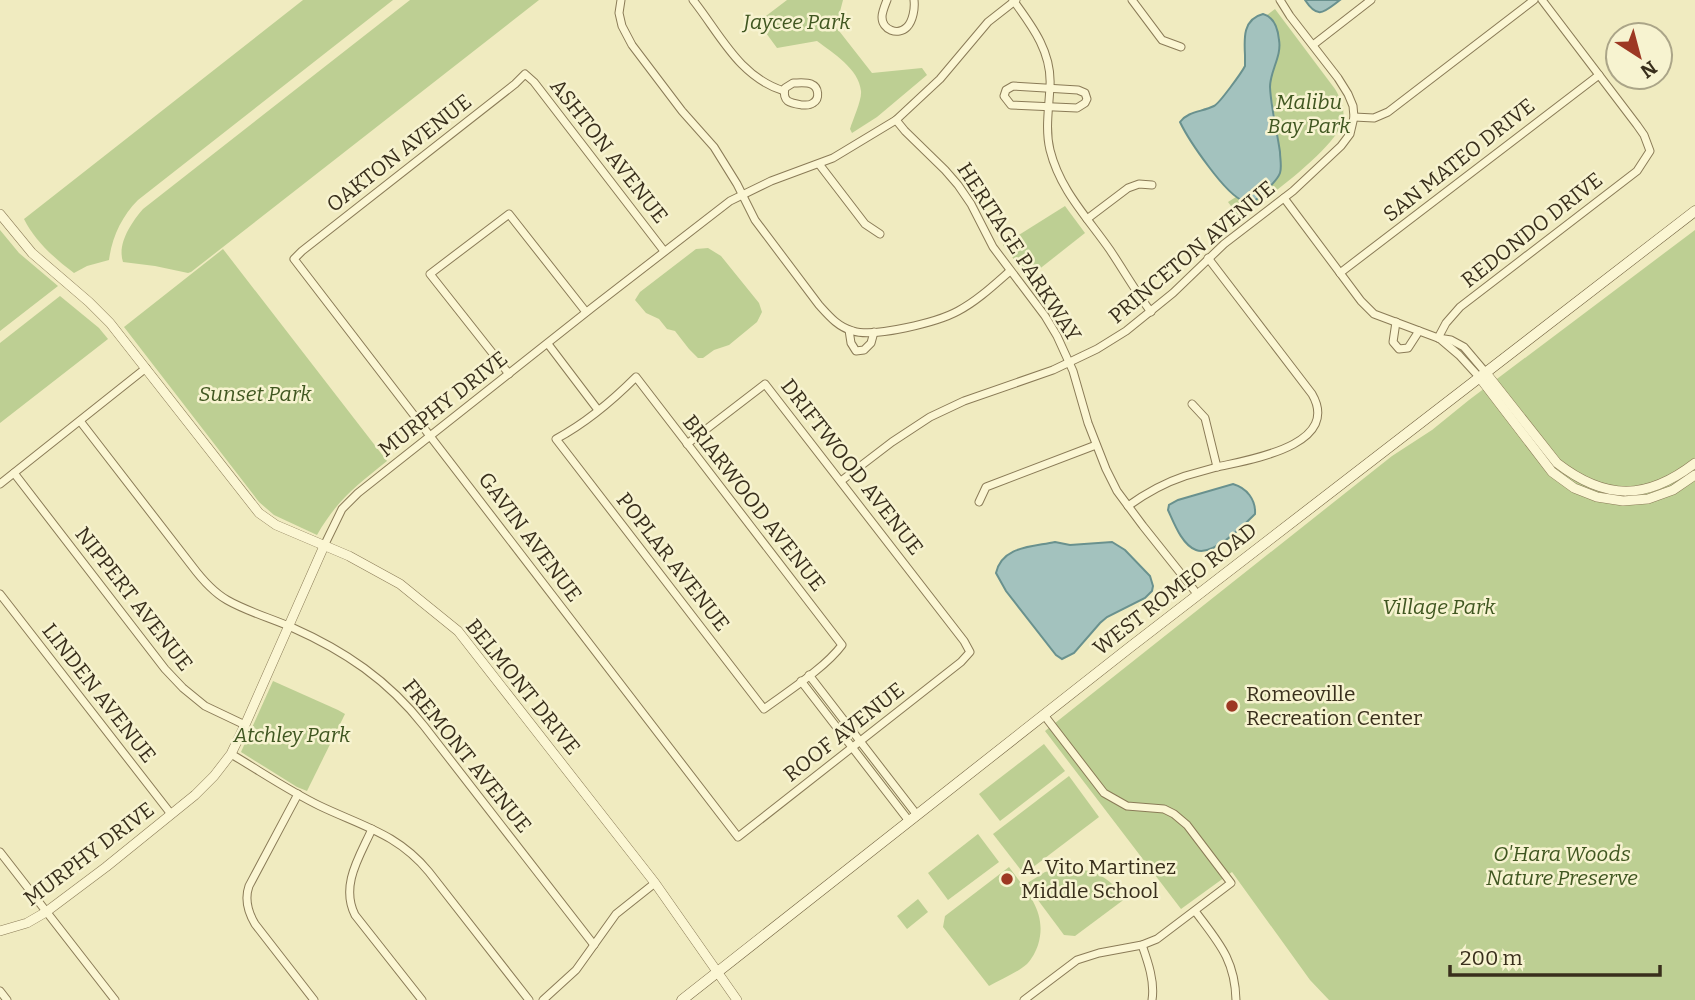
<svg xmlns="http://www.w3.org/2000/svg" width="1695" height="1000" viewBox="0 0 1695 1000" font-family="Bitter,serif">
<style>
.green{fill:#bdcf93}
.water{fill:#a3c2be;stroke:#69918e;stroke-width:2}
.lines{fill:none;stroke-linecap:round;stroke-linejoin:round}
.minor-casing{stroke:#8a7b57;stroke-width:9}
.tertiary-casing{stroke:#8a7b57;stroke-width:10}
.secondary-casing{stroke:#6c5c3a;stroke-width:11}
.minor{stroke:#fbf6d3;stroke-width:7}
.tertiary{stroke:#fbf6d3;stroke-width:9}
.secondary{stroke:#fbf6d3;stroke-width:10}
.poi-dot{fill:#9d3823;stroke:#f7f3d0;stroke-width:2.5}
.labels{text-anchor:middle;stroke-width:5;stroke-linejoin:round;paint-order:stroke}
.park-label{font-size:21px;font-style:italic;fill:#405721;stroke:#f7f3d0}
.street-label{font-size:21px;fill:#392f1c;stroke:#f7f3d0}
.poi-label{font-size:21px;fill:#392f1c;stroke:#f7f3d0;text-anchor:start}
</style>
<rect width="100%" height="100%" fill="#f0ebc0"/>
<g class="green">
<path d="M303 0H393L138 200C122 216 112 237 109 260L87 266 74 273C55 259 35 241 24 219Z"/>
<path d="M410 0H539L191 272 188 273 155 266 123 262C117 244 131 223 143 209Z"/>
<path d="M787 0H843L836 27 872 73 922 68 927 75 877 117 852 133 850 129C853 119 862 100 861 91 859 69 833 53 817 41L777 48 758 22Z"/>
<path d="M1275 9 1335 89C1341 99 1345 109 1343 120 1337 148 1264 200 1240 218L1228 202 1236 197 1245 201 1280 175C1281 156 1278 138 1275 120 1274 109 1271 98 1270 87 1270 71 1282 55 1279 39 1277 29 1274 21 1267 15Z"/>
<polygon points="1065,206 1085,233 1028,278 1003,245"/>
<polygon points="0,230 19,253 58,286 0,331"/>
<polygon points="1695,230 1695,1000 1329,1000 1310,980 1232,872 1181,909 1045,731 1392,456 1432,430 1469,400"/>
<polygon points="708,248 721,256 759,303 762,312 757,322 729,345 714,350 703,358 698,358 689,349 675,331 667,329 659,319 646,313 635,300 640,292 696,249"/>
<path d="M223 249 387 461C356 486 337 500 317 535L274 515 259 502 124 327Z"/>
<polygon points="60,296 99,328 108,339 0,423 0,343"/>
<polygon points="273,681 338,710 345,714 307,791 297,787 241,752"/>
<polygon points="1044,744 1065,771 1000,821 979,794"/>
<polygon points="1069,776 1099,817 1024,874 993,834"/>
<polygon points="978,834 999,862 948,900 928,873"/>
<path d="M1009 867C1027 892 1048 912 1038 945 1036 951 1032 959 1027 964 1017 973 1001 979 989 986L943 927 945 916Z"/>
<path d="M1068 867C1099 872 1105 875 1126 898L1075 936 1064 935 1026 884 1045 872Z"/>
<polygon points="918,899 928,912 907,929 897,916"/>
</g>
<g class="water">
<path d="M1305 0H1340C1324 12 1318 20 1305 0Z"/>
<path d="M1263 14C1274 17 1278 29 1279 40 1282 56 1270 71 1270 87 1271 108 1277 131 1280 152 1280 158 1282 167 1280 173 1278 179 1271 185 1267 190 1260 197 1254 204 1244 201 1226 196 1188 139 1180 122 1188 111 1202 112 1214 106 1219 104 1242 72 1245 66 1245 64 1245 58 1245 55 1244 38 1243 19 1263 14Z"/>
<path d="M1233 484C1247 488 1256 500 1255 514 1244 525 1213 557 1196 550 1182 545 1174 523 1168 510L1169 505 1178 500Z"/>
<path d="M1055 542 1070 545 1112 542 1125 550 1150 576 1153 586 1152 591 1145 598 1107 617 1100 623 1074 653 1062 659 1056 655 1006 591 996 573C1002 546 1032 547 1055 542Z"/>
</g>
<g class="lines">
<g class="minor-casing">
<g id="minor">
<path d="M621 0 619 13 622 26 632 45 682 111 714 147 737 184 755 220 819 305C829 316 838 327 853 331 874 338 938 322 958 311 977 301 994 285 1010 271"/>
<path d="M693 0C720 34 739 77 784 91"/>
<path d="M887 0C885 5 882 12 882 17 882 30 898 36 907 27 913 21 915 8 914 0"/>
<path d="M1013 0C1032 26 1052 52 1050 86 1049 108 1045 129 1050 150 1060 190 1087 217 1110 250 1124 271 1136 292 1151 312"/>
<polyline points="1132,0 1162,40 1181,47"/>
<polyline points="1313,45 1371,0"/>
<path d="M793 83C798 83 807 82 811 84 819 87 820 99 813 103 809 106 806 105 802 105 790 103 782 102 785 88Z"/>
<polygon points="1013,86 1078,90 1085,93 1087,99 1085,103 1077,108 1011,105 1004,96 1006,90"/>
<polyline points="1354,117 1374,118 1388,112 1534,0"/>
<polyline points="896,120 905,131 945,170 958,185 971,204 993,247 1045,316 1057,336 1073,371 1088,423 1106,469 1117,491 1143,526 1198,595"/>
<polyline points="819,164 865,224 880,234"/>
<polyline points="1284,198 1361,301 1374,314 1438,338 1451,340 1464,347 1486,373"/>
<polyline points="1087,219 1128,188 1139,184 1152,185"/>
<polyline points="664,251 534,82 525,74 515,84 302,251 294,259 738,837 961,662 970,652 964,641 765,384 687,444"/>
<polyline points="1340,273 1599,75"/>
<polyline points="1396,322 1393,342 1399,349 1408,348 1419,331"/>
<polyline points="849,330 851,343 856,351 864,350 871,343 874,332"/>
<polyline points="1438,338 1446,323 1460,307 1637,171 1650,151 1644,135 1637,125 1542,0"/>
<polyline points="1439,338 1459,355 1480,378"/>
<polyline points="548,344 598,410"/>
<polyline points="509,374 430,274 509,214 586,312"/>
<path d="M636 377 842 645C825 668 787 692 764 709L556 439C584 424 614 399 636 377Z"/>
<polyline points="1192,404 1205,418 1217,467"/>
<path d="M80 421 192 566C201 578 213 592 227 600 246 611 270 618 291 627 345 651 388 680 424 726L594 945"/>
<polyline points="14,473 165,669 183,688 205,706 245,725"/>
<polyline points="841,481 892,442 930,417 964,401 1053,370 1097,349 1126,331 1173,293 1224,244 1293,191 1341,146 1350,134 1354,117 1353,106 1348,94 1338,78 1290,16 1280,0"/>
<polyline points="0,484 146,368"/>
<polyline points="979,502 986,487 1096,445"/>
<path d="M1128 506C1146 493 1164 483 1185 476 1196 473 1206 470 1217 467 1247 460 1342 446 1312 394L1208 258"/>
<polyline points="324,546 342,509 358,493 593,307 730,201 771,181 833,158 896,120 940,79 988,22 1016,0"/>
<polyline points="0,594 171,814"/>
<polyline points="809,675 917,815"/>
<polyline points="801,681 909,821"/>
<path d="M231 754C260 771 289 791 320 806 362 826 398 834 429 872L529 1000"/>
<path d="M298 794 249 886C244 900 248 912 255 924L314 1000"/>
<path d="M372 829C360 856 340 885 355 915L422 1000"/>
<polyline points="0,852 115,1000"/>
<path d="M1195 911C1218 942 1235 959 1236 1000"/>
<path d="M1142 945C1148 962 1155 982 1152 1000"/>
<polyline points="0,991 7,1000"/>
<polyline points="543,1000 576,970 616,914 655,883"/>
<polyline points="1024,1000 1077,960 1099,953 1142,945 1157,939 1231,883 1187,825 1174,814 1164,809 1127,806 1104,793 1044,715"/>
</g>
</g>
<g class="tertiary-casing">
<g id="tertiary">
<polyline points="0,214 32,253 89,302 110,323 259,513 276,525 349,556 400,584 458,631 655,883 737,1000"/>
<path d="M1486 373 1557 463C1606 501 1647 500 1695 463"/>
<polyline points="1480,378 1552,472 1574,488 1597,497 1623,501 1648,499 1673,490 1695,475"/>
<polyline points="0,931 27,923 46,912 106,867 195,795 214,776 231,754 245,725 324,546"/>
</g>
</g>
<g class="secondary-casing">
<polyline id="secondary" points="682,1000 1129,648 1695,211"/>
</g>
<use href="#minor" class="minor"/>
<use href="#tertiary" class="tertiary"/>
<use href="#secondary" class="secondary"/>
</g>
<g class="poi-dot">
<circle cx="1232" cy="706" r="7"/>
<circle cx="1007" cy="879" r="7"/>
</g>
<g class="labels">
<g class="park-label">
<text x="797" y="29">Jaycee Park</text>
<text x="1309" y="109">Malibu<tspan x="1309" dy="24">Bay Park</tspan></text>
<text x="255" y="401">Sunset Park</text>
<text x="1439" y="614">Village Park</text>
<text x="292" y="742">Atchley Park</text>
<text x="1562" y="861">O'Hara Woods<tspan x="1562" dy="24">Nature Preserve</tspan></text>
</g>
<g class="street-label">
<text transform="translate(609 151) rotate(52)" y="7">ASHTON AVENUE</text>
<text transform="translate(399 153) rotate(-38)" y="7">OAKTON AVENUE</text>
<text transform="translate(1459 160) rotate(-38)" y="7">SAN MATEO DRIVE</text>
<text transform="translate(1532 230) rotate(-38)" y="7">REDONDO DRIVE</text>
<text transform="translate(1019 252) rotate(57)" y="7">HERITAGE PARKWAY</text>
<text transform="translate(1192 252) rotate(-40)" y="7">PRINCETON AVENUE</text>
<text transform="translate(443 404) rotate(-38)" y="7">MURPHY DRIVE</text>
<text transform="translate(852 467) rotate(52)" y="7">DRIFTWOOD AVENUE</text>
<text transform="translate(754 503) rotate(52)" y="7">BRIARWOOD AVENUE</text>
<text transform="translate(530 537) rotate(53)" y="7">GAVIN AVENUE</text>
<text transform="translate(673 562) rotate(52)" y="7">POPLAR AVENUE</text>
<text transform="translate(1175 589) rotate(-38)" y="7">WEST ROMEO ROAD</text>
<text transform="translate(134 599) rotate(52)" y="7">NIPPERT AVENUE</text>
<text transform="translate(523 687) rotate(51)" y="7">BELMONT DRIVE</text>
<text transform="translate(99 693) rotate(52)" y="7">LINDEN AVENUE</text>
<text transform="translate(844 732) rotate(-38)" y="7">ROOF AVENUE</text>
<text transform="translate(467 756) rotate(51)" y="7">FREMONT AVENUE</text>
<text transform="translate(89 854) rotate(-37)" y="7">MURPHY DRIVE</text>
</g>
<g class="poi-label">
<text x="1246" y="701">Romeoville<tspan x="1246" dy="24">Recreation Center</tspan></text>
<text x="1021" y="874">A. Vito Martinez<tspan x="1021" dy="24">Middle School</tspan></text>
</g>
</g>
<g transform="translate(1639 56) rotate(144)"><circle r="33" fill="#f7f3d0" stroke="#aba588" stroke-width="2"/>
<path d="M0-5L12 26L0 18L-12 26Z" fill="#9d3823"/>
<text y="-10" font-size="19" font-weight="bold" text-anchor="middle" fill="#392f1c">N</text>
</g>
<path d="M1450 965v10h210v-10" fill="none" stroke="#392f1c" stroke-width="3.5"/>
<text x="1460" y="965" font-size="21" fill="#392f1c" stroke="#f7f3d0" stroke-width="5" paint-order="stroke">200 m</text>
</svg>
